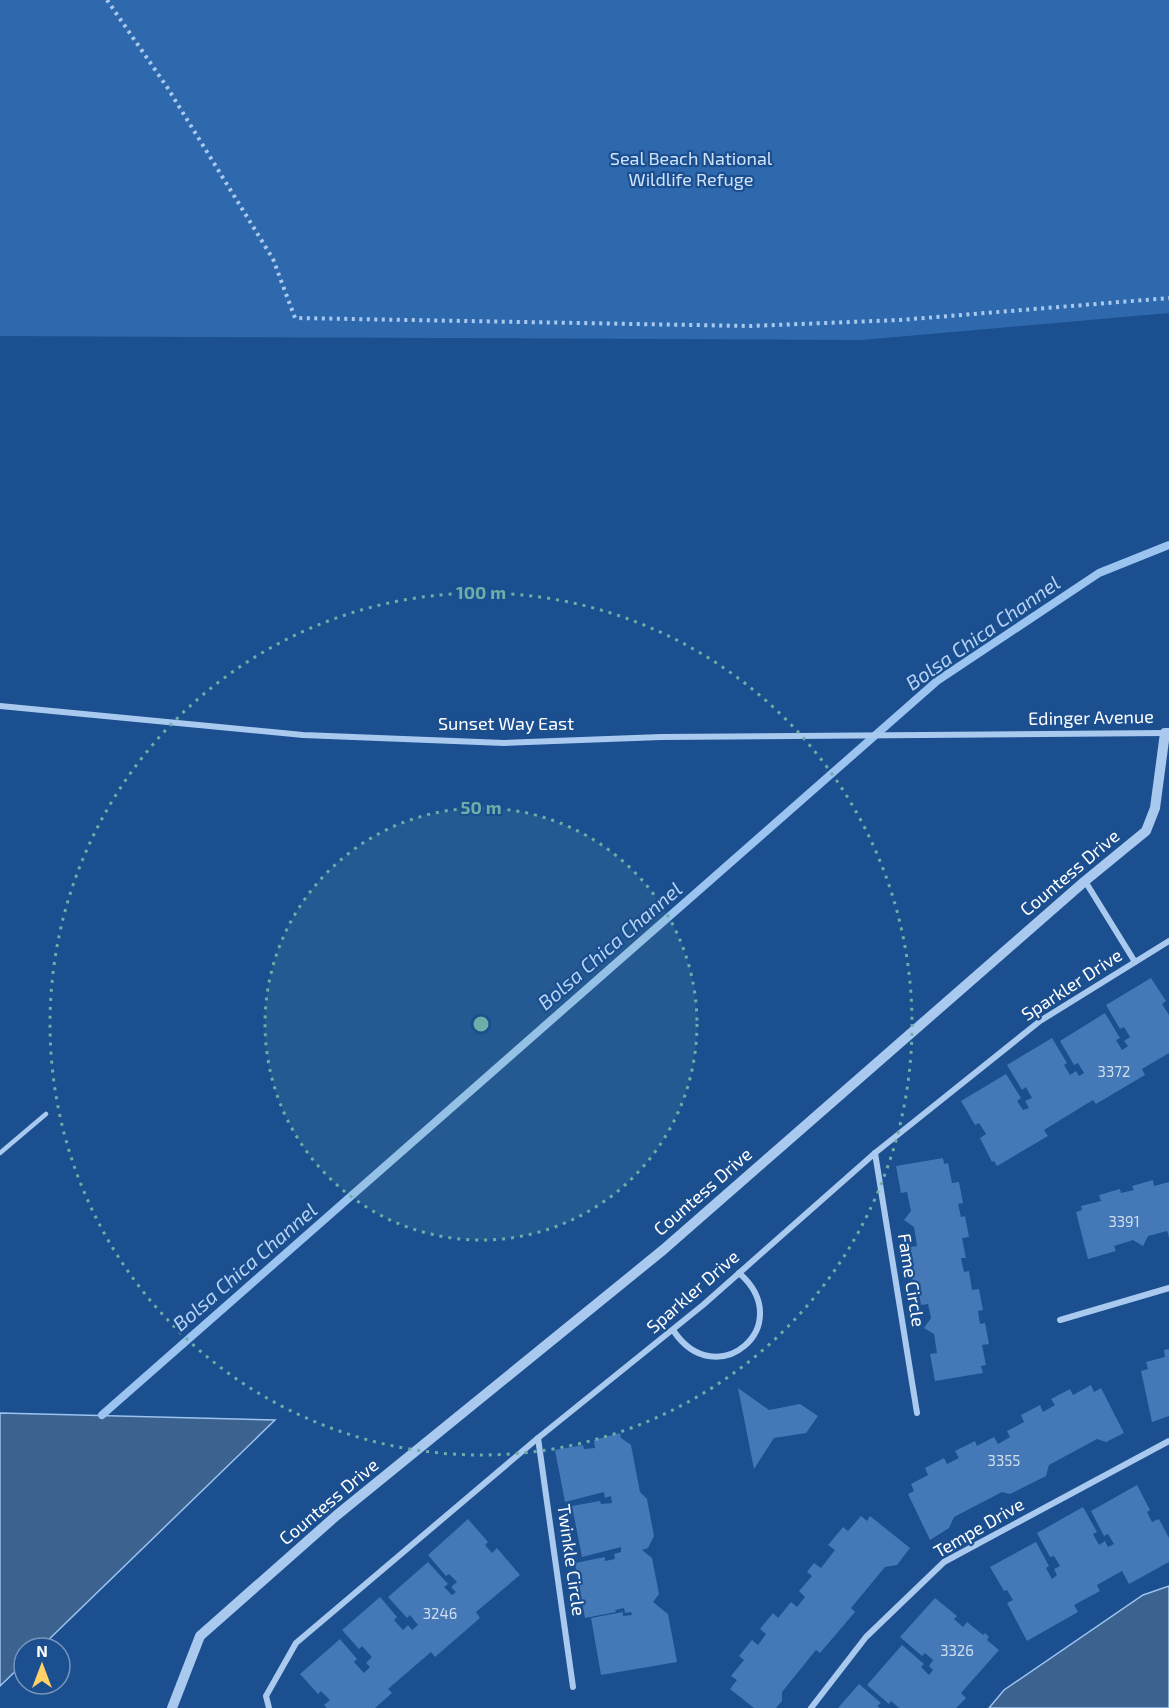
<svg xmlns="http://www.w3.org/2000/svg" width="1169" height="1708" viewBox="0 0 1169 1708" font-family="'Exo 2',sans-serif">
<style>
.green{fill:#2e69ad}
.water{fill:#3c6290;stroke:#9cc4f0;stroke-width:1.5}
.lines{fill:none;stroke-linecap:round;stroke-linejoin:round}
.stream{stroke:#9cc4f0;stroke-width:8}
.building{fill:#4478b7}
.path{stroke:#a9c9ee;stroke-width:4;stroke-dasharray:3 4.5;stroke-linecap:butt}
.service{stroke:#a9c9ee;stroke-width:4.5}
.minor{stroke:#a9c9ee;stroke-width:6}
.tertiary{stroke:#a9c9ee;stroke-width:10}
.ring{fill:none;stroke:#6fada8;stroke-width:3;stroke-dasharray:3 6}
.labels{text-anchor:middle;stroke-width:4.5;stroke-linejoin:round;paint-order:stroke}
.number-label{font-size:15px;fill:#d0dded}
.park-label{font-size:18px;fill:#cfe3fa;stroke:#1b4f8f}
.street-label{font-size:18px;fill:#fff;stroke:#1b4f8f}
.water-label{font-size:20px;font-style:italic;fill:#b5d3f5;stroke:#1b4f8f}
.centre{fill:#6fada8;stroke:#1b4f8f;stroke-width:3}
.ring-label{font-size:18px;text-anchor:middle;font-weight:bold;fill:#6fada8;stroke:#1b4f8f;stroke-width:4.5;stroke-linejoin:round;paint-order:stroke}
</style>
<rect width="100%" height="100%" fill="#1b4f8f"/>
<polygon class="green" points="0,0 1169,0 1169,313 862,340 0,336"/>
<g class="water">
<polygon points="0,1413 275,1420 40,1648 24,1648 24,1663 0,1686"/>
<polygon points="1169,1586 1169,1708 989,1708 1004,1690 1143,1595"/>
</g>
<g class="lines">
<polyline class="stream" points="102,1415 937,681 1099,573 1169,545"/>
</g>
<g class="building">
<polygon points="1151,978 1166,1001 1162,1004 1169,1015 1169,1053 1142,1069 1145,1075 1096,1104 1093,1100 1044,1130 1048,1136 997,1166 994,1161 992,1162 980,1138 986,1134 979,1123 975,1125 961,1101 1006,1074 1021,1098 1017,1101 1023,1110 1029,1108 1025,1101 1032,1098 1026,1087 1022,1090 1007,1065 1052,1038 1067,1063 1064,1065 1070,1075 1076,1071 1079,1076 1084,1073 1078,1063 1074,1065 1060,1041 1105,1013 1120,1038 1116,1040 1122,1050 1128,1046 1124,1041 1130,1037 1124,1027 1120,1029 1106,1005"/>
<polygon points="943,1158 944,1164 948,1163 952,1183 959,1182 963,1203 958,1204 961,1217 965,1216 969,1237 962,1238 966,1258 961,1258 964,1272 969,1271 972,1290 979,1289 983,1310 978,1311 980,1324 985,1323 989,1344 982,1345 986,1365 981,1366 983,1373 935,1381 930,1354 937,1353 934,1334 924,1328 931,1318 928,1304 921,1305 917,1282 907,1276 914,1266 910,1247 917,1246 914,1227 904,1220 911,1211 907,1192 901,1193 896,1166"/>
<polygon points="1153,1180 1154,1186 1169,1182 1169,1237 1167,1231 1148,1236 1143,1246 1133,1240 1114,1246 1116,1251 1088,1259 1076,1212 1082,1210 1081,1206 1101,1201 1099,1195 1120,1189 1121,1193 1134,1190 1132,1186"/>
<polygon points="1169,1349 1169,1416 1152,1422 1141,1371 1148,1369 1146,1362 1165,1357 1164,1350"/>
<polygon points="1091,1385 1094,1392 1101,1388 1124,1433 1106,1442 1097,1439 1049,1465 1046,1476 1010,1494 1002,1492 954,1517 949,1528 930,1540 908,1494 914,1491 911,1484 928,1475 925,1468 944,1458 947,1464 959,1458 955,1451 975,1441 977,1446 994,1437 998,1444 1010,1437 1007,1431 1024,1422 1021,1415 1040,1405 1043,1412 1055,1405 1051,1399 1070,1389 1073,1395"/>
<polygon points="738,1388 769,1410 800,1404 818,1416 806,1433 774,1438 754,1469"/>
<polygon points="620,1433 621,1438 631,1445 640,1492 647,1499 654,1536 648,1548 642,1550 652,1558 659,1594 653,1602 668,1614 677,1662 601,1675 591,1618 623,1612 623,1616 632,1615 631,1612 625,1613 624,1608 615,1610 616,1612 585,1618 575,1563 605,1557 605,1561 615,1559 614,1554 621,1552 621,1547 582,1557 572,1506 600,1501 601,1504 612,1503 611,1496 605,1498 604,1492 565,1502 555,1450 583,1445 584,1449 595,1448 594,1440"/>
<polygon points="1137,1485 1150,1510 1147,1512 1152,1522 1159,1519 1169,1538 1169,1562 1129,1584 1122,1571 1097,1585 1100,1591 1074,1605 1078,1612 1027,1641 1007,1603 1013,1600 1007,1590 1004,1591 990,1567 1036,1542 1049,1566 1046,1568 1052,1579 1057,1575 1054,1569 1060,1566 1054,1556 1050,1557 1037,1533 1083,1507 1097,1532 1093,1534 1099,1545 1105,1541 1108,1547 1114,1544 1108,1534 1104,1536 1091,1511"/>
<polygon points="861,1516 867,1521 870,1516 910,1548 897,1565 885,1567 851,1608 855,1612 820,1653 816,1650 782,1692 782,1701 776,1708 754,1708 730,1689 737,1680 731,1676 744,1660 739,1656 752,1640 758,1645 766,1634 760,1629 773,1613 778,1618 791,1602 797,1607 805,1597 799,1591 812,1576 807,1572 814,1563 821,1568 835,1550 828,1545 843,1527 848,1531"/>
<polygon points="468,1519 488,1542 485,1545 492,1553 497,1548 520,1575 476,1612 480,1618 435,1657 431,1652 388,1689 392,1693 375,1708 327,1708 324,1705 330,1700 321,1691 318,1694 300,1674 340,1639 357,1659 354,1662 364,1673 370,1667 366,1663 372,1657 362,1646 359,1649 342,1630 380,1597 397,1617 394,1620 403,1630 408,1625 412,1630 418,1625 410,1615 407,1618 388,1597 428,1562 448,1584 444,1587 452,1595 456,1592 451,1587 457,1582 449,1574 446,1576 428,1555"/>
<polygon points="935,1598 957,1616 954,1619 963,1627 967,1622 983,1635 985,1633 989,1637 987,1640 999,1650 961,1693 966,1698 956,1708 899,1708 891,1701 889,1704 867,1685 902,1645 924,1664 921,1667 929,1675 933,1670 929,1666 933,1660 925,1653 922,1656 900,1637"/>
<polygon points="859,1684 881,1703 877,1706 880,1708 838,1708"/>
</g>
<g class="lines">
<polyline class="path" points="107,0 167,87 273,259 295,318 750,326 900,320 1169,298"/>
<polyline class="service" points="0,1153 46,1114"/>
<g class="minor">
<polyline points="0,706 303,735 504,743 661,737 1165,733"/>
<polyline points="1085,881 1135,962"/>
<polyline points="875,1153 917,1413"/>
<polyline points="1060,1320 1169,1288"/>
<path d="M673 1330C716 1396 799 1325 739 1273"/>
<polyline points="538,1438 573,1687"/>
<polyline points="269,1708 266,1696 296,1643 538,1438 703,1305 875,1153 1040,1021 1169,941"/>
<polyline points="811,1708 866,1637 944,1562 1169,1441"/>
</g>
<polyline class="tertiary" points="172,1708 200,1636 337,1515 663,1250 1085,881 1146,831 1155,808 1165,733 1169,733"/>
</g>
<circle cx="481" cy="1024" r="216" fill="#6fada8" fill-opacity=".12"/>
<g class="ring">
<circle cx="481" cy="1024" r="216"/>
<circle cx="481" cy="1024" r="431"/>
</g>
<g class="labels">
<g class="number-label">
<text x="1114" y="1077">3372</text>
<text x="1124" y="1227">3391</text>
<text x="1004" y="1466">3355</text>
<text x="440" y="1619">3246</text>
<text x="957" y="1656">3326</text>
</g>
<g class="park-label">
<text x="691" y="165">Seal Beach National<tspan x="691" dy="21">Wildlife Refuge</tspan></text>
</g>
<g class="street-label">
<text transform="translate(1091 718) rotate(-1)" y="6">Edinger Avenue</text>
<text x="506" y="730">Sunset Way East</text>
<text transform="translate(1070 873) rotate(-40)" y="6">Countess Drive</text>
<text transform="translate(1072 985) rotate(-33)" y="6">Sparkler Drive</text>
<text transform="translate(703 1192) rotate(-41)" y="6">Countess Drive</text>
<text transform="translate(911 1280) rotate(81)" y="6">Fame Circle</text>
<text transform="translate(693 1292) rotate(-41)" y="6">Sparkler Drive</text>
<text transform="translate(329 1502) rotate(-40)" y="6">Countess Drive</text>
<text transform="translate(979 1528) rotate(-30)" y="6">Tempe Drive</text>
<text transform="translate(571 1560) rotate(82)" y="6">Twinkle Circle</text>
</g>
<g class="water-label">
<text transform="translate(983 633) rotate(-35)" y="7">Bolsa Chica Channel</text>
<text transform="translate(610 946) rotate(-41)" y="7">Bolsa Chica Channel</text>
<text transform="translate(245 1267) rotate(-41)" y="7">Bolsa Chica Channel</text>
</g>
</g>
<circle cx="481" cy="1024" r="9" class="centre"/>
<g class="ring-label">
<text x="481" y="599">100 m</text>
<text x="481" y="814">50 m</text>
</g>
<g transform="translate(42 1666)"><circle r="28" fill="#1b4f8f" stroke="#7695bc" stroke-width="1.5"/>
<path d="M0-4.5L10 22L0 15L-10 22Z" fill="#ffd166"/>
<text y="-9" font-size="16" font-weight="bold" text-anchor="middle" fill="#ffffff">N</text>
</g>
</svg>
